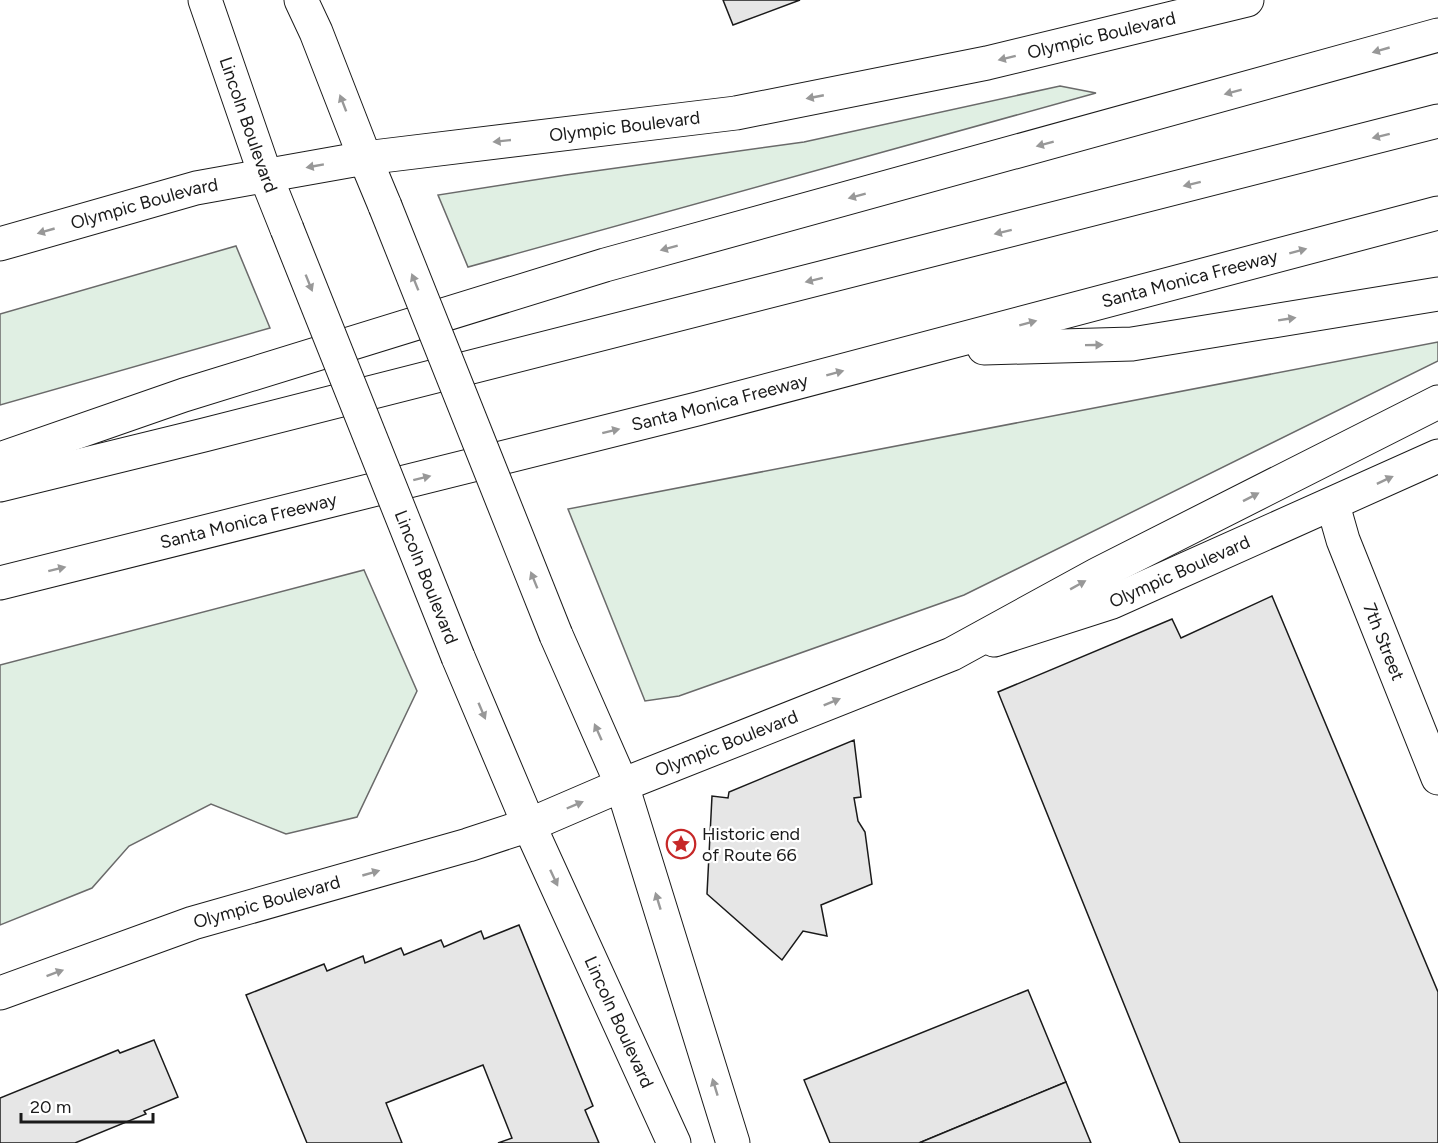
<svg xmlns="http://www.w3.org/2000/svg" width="1438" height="1143" viewBox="0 0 1438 1143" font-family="Figtree,sans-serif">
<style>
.green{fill:#e0efe3;stroke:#6a6a6a;stroke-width:1.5}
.building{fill:#e6e6e6;stroke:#1a1a1a;stroke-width:1.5}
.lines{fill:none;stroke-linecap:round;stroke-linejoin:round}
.minor-casing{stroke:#1a1a1a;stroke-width:35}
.secondary-casing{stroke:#1a1a1a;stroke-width:35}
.primary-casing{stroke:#1a1a1a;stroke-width:35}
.trunk-casing{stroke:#1a1a1a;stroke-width:35}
.motorway-casing{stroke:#1a1a1a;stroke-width:35}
.minor{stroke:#fff;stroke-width:33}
.secondary{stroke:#fff;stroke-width:33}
.primary{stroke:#fff;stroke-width:33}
.trunk{stroke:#fff;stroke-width:33}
.motorway{stroke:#fff;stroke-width:33}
.primary-bridge-casing{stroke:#1a1a1a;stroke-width:35;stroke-linecap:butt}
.trunk-bridge-casing{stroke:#1a1a1a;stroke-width:35;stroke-linecap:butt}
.primary-bridge{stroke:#fff;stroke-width:33}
.trunk-bridge{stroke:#fff;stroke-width:33}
.oneway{fill:#989898}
.labels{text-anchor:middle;stroke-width:4.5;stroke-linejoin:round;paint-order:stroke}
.street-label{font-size:18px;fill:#1a1a1a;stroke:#fff}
.poi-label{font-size:18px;fill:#1a1a1a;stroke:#fff;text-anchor:start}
</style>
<rect width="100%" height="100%" fill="#fff"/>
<g class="green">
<polygon points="1060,86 1096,93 468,267 438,195 566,175 804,142"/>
<polygon points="236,246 270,328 0,405 0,314"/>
<polygon points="1438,342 1438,361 964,595 679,696 645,701 568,509"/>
<polygon points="364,570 417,691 357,817 286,834 211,804 129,846 92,888 0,925 0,665"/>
</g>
<g class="building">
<polygon points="723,0 800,0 733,25"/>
<polygon points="1272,596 1438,992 1438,1143 1180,1143 998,692 1172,619 1181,638"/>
<polygon points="854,740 861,797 854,798 858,821 865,832 872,884 821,905 827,936 803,931 782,960 707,894 712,796 728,798 729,792"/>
<polygon points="519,925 593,1106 585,1110 599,1143 498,1143 512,1138 483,1065 386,1103 402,1143 307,1143 246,995 324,964 327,971 363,956 365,963 401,948 404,955 441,940 444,947 481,931 484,939"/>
<polygon points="1028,990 1066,1082 919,1143 830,1143 804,1080"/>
<polygon points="154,1040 178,1097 144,1111 146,1114 75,1143 0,1143 0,1098 118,1050 120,1053"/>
<polygon points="1066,1082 1091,1143 919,1143"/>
</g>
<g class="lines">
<g class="minor-casing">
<g id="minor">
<path id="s1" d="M1333 505 1343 540 1438 778"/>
</g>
</g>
<g class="secondary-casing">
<g id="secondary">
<path id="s2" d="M994 640 1112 602 1438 456"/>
</g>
</g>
<g class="primary-casing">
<g id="primary">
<path id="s3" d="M0 244 196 188 365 158 385 206"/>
<polyline points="556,635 622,785 733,1143"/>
<path id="s4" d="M0 993 193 923 468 845 529 825 674 1143"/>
</g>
</g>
<g class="trunk-casing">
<g id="trunk">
<path id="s5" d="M205 0 265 174 287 229"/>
<path id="s6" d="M301 0 316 32 365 158 736 113 987 63 1247 0"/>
<path id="s7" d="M458 657 529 825 622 785 952 654 1098 574 1438 402"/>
</g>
</g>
<g class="motorway-casing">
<g id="motorway">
<polyline points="984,348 1132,344 1438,294"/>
<polyline points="0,459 184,395 605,265 1438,35"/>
<polyline points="0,485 204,435 1438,121"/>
<path id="s8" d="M0 583 697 409 1438 213"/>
</g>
</g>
<use href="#minor" class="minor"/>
<use href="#secondary" class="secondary"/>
<use href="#primary" class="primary"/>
<use href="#trunk" class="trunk"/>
<use href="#motorway" class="motorway"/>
<g class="primary-bridge-casing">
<polyline id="primary-bridge" points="385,206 556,635"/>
</g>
<g class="trunk-bridge-casing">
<g id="trunk-bridge">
<path id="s9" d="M287 229 458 657"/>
</g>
</g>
<use href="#primary-bridge" class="primary-bridge"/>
<use href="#trunk-bridge" class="trunk-bridge"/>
</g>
<defs><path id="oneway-solid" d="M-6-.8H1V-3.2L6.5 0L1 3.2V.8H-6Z" transform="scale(1.5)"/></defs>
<g class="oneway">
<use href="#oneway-solid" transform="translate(1381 50) rotate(164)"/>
<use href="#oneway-solid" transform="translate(1007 58) rotate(166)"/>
<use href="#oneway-solid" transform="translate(1233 92) rotate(165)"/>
<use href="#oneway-solid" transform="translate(815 97) rotate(169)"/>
<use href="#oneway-solid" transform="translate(343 103) rotate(-111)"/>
<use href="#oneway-solid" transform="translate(1381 136) rotate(166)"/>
<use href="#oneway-solid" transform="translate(502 141) rotate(174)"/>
<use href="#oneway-solid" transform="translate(1045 144) rotate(165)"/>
<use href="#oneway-solid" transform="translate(315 166) rotate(170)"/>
<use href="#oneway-solid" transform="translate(1192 184) rotate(166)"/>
<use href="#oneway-solid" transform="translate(857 196) rotate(165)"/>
<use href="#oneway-solid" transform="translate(46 231) rotate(164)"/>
<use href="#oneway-solid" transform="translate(1003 232) rotate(166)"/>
<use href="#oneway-solid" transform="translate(669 248) rotate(165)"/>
<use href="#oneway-solid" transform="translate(1298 251) rotate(-15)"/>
<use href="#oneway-solid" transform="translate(814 280) rotate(166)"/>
<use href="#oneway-solid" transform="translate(415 282) rotate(-112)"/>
<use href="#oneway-solid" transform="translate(309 283) rotate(68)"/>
<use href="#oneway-solid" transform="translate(1287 319) rotate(-9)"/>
<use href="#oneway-solid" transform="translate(1028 323) rotate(-15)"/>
<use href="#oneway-solid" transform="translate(1094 345) rotate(-1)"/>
<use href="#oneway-solid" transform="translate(835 373) rotate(-15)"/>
<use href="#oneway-solid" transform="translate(611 431) rotate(-14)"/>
<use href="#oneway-solid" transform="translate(422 478) rotate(-14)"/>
<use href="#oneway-solid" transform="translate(1385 480) rotate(-25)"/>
<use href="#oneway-solid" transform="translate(1251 497) rotate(-27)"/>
<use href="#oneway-solid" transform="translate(57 569) rotate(-14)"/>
<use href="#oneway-solid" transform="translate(534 580) rotate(-112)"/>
<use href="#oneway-solid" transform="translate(1078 585) rotate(-29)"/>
<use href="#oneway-solid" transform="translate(832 702) rotate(-22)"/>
<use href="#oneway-solid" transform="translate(482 711) rotate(67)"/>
<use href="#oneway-solid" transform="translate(598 732) rotate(-114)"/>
<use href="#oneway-solid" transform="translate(575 805) rotate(-23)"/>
<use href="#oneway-solid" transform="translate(371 873) rotate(-16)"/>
<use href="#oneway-solid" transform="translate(554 878) rotate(65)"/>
<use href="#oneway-solid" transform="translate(658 901) rotate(-107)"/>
<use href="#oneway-solid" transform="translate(55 973) rotate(-20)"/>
<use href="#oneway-solid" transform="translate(715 1087) rotate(-107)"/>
</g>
<defs>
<g id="sight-ring" transform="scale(1.5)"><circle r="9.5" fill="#fff" stroke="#c62828" stroke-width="1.5"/><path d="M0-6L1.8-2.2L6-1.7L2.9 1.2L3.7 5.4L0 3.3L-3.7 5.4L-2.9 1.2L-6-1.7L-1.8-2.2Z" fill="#c62828"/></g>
</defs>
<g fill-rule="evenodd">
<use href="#sight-ring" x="681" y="844"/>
</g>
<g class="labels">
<g class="street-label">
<text dy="6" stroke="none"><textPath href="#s6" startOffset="918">Olympic Boulevard</textPath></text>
<text dy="6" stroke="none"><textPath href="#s5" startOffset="132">Lincoln Boulevard</textPath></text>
<text dy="6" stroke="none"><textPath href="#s6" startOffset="432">Olympic Boulevard</textPath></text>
<text dy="6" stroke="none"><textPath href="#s3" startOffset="150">Olympic Boulevard</textPath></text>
<text dy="6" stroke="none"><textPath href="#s8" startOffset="1228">Santa Monica Freeway</textPath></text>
<text dy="6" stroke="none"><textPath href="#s8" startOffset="742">Santa Monica Freeway</textPath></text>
<text dy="6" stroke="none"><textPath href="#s8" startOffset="256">Santa Monica Freeway</textPath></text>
<text dy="6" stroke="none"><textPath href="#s2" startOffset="198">Olympic Boulevard</textPath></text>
<text dy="6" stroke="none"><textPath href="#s9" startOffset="375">Lincoln Boulevard</textPath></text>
<text dy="6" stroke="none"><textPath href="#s1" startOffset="146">7th Street</textPath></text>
<text dy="6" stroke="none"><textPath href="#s7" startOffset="396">Olympic Boulevard</textPath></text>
<text dy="6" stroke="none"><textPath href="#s4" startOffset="282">Olympic Boulevard</textPath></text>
<text dy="6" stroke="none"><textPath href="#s4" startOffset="772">Lincoln Boulevard</textPath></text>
</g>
<g class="poi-label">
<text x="702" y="840">Historic end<tspan x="702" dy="21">of Route 66</tspan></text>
</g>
</g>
<path d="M21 1113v9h132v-9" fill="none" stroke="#1a1a1a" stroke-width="3"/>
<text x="30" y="1113" font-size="18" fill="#1a1a1a" stroke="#ffffff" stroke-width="4.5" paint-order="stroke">20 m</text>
</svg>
